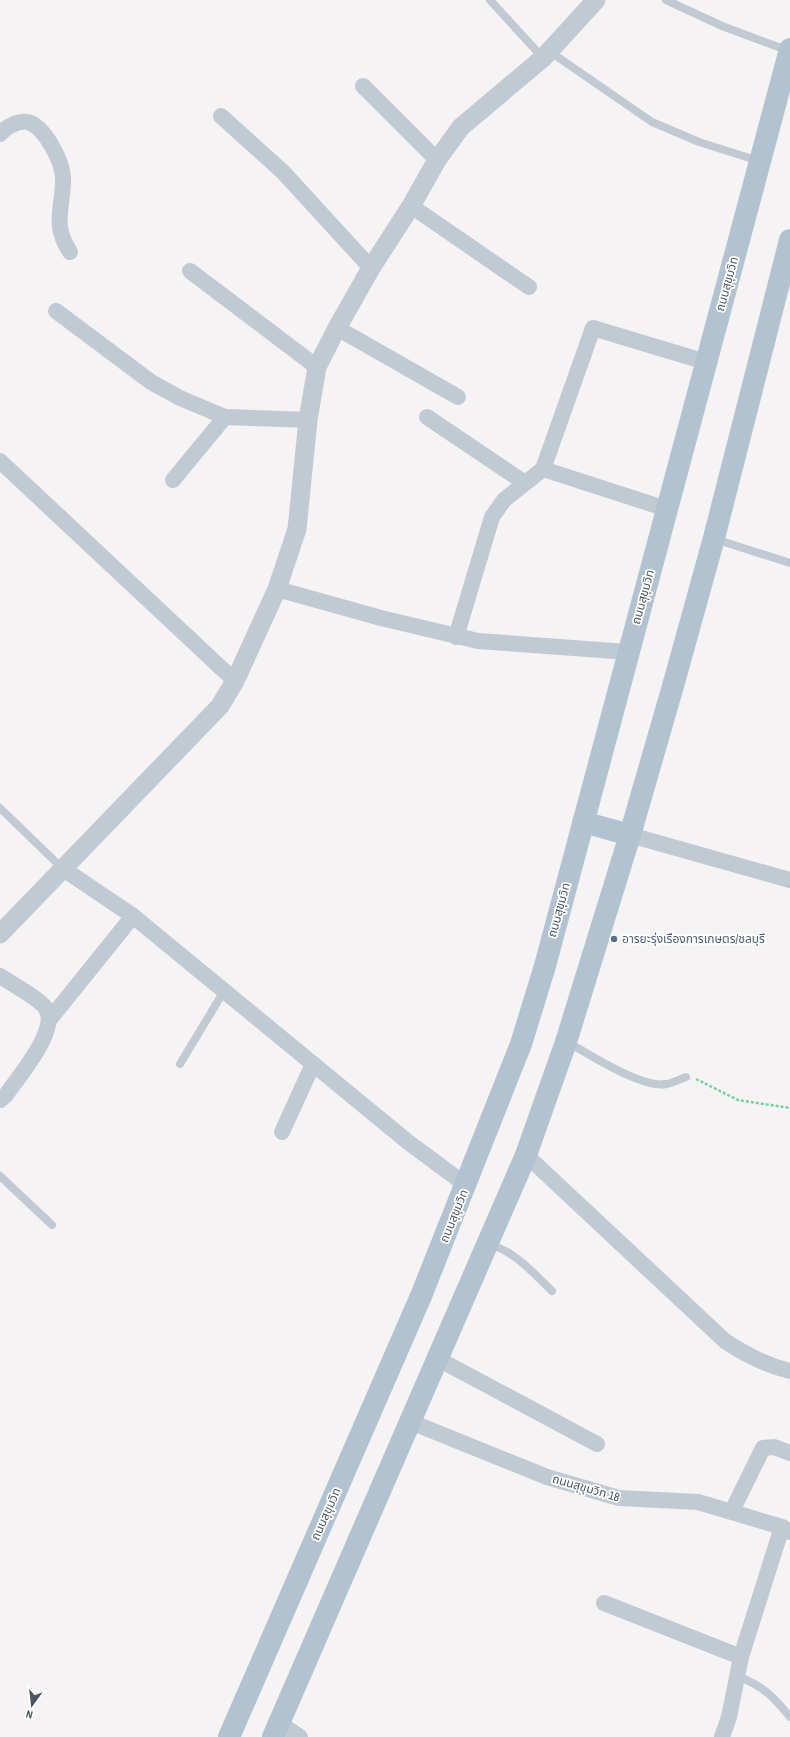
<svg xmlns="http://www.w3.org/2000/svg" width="790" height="1737" viewBox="0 0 790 1737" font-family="'Archivo Narrow','Noto Sans Thai',sans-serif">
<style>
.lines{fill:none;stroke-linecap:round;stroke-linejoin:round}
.path{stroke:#7ad0a6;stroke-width:2.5;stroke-dasharray:3 2;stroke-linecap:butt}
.service{stroke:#c1cad2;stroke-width:8}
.minor{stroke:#c1cad2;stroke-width:16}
.tertiary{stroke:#c1cad2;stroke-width:19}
.primary{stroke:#b3c2d1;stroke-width:22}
.service-dot{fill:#5c6f8a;stroke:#fff;stroke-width:1.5}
.labels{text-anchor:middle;stroke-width:3.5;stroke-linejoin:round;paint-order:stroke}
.street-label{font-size:12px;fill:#4a5661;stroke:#fff}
.service-label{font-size:12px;fill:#4e5e75;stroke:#fff;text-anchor:start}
</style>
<rect width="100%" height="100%" fill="#f5f3f3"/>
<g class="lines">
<polyline class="path" points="696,1079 738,1100 790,1108"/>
<g class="service">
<polyline points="490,0 543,58"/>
<polyline points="666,0 722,26 789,51"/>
<polyline points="549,51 652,122 699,142 759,161"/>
<polyline points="715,539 790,563"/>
<polyline points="0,808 62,868"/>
<path d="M567 1042C589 1054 642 1089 666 1084 673 1083 680 1079 686 1077"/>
<polyline points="180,1064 224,991"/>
<polyline points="0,1176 52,1225"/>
<path d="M488 1244C515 1251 532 1272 552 1291"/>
<path d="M737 1676C763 1686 773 1696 790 1717"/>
</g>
<g class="minor">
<polyline points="363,86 437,160"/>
<polyline points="221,116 283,172 371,268"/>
<path d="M0 134C6 127 18 120 28 122 45 127 62 161 63 177 64 194 58 210 60 227 61 236 65 244 70 252"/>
<polyline points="411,206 529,287"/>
<polyline points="190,271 317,367"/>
<polyline points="56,311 151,382 180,398 225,417 308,420"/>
<polyline points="337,328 458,397"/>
<polyline points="427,417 525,483"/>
<polyline points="0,461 235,681"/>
<polyline points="543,469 667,509"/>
<polyline points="173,480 225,417"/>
<polyline points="277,589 381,618 478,641 628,652"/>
<polyline points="456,637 492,517 504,500 543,469 593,328 706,362"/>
<polyline points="630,835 790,880"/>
<polyline points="62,868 133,916 408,1142 466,1185"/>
<path d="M0 976C12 984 35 996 44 1006 63 1026 18 1077 6 1095L0 1100"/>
<polyline points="50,1019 133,916"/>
<polyline points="282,1132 313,1064"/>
<path d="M526 1155 725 1341C746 1355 765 1365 790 1371"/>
<polyline points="438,1359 597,1444"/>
<polyline points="411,1422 547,1477 619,1498 698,1502 782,1527 790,1532"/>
<polyline points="732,1511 763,1448 774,1447 790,1453"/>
<polyline points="604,1603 741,1657"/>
<polyline points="279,1723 300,1737"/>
<polyline points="722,1737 729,1717 741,1657 782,1527"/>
</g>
<polyline class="tertiary" points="0,934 220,706 235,681 277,589 297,529 308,420 317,367 337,328 371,268 411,206 437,160 461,127 543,58 596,0"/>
<g class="primary">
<polyline points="583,822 630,835"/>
<polyline points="229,1737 421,1296 521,1044 545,966 790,49"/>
<polyline points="273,1737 526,1155 566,1042 630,835 673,686 714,538 790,240"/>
</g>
</g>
<circle class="service-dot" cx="614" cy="939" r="4"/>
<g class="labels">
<g class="street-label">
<text transform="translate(727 284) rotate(-75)" y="4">ถนนสุขุมวิท</text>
<text transform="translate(643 597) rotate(-75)" y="4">ถนนสุขุมวิท</text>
<text transform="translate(559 910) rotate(-75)" y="4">ถนนสุขุมวิท</text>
<text transform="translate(454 1216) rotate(-68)" y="4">ถนนสุขุมวิท</text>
<text transform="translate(586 1488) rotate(16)" y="4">ถนนสุขุมวิท 18</text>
<text transform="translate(326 1514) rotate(-66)" y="4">ถนนสุขุมวิท</text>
</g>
<g class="service-label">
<text x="622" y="943">อารยะรุ่งเรืองการเกษตร/ชลบุรี</text>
</g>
</g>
<g transform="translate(32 1705) rotate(195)" stroke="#ffffff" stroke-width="3" paint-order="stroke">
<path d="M0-3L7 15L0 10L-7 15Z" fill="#4a5661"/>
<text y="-6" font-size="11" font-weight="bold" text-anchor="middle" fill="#4a5661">N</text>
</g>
</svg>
